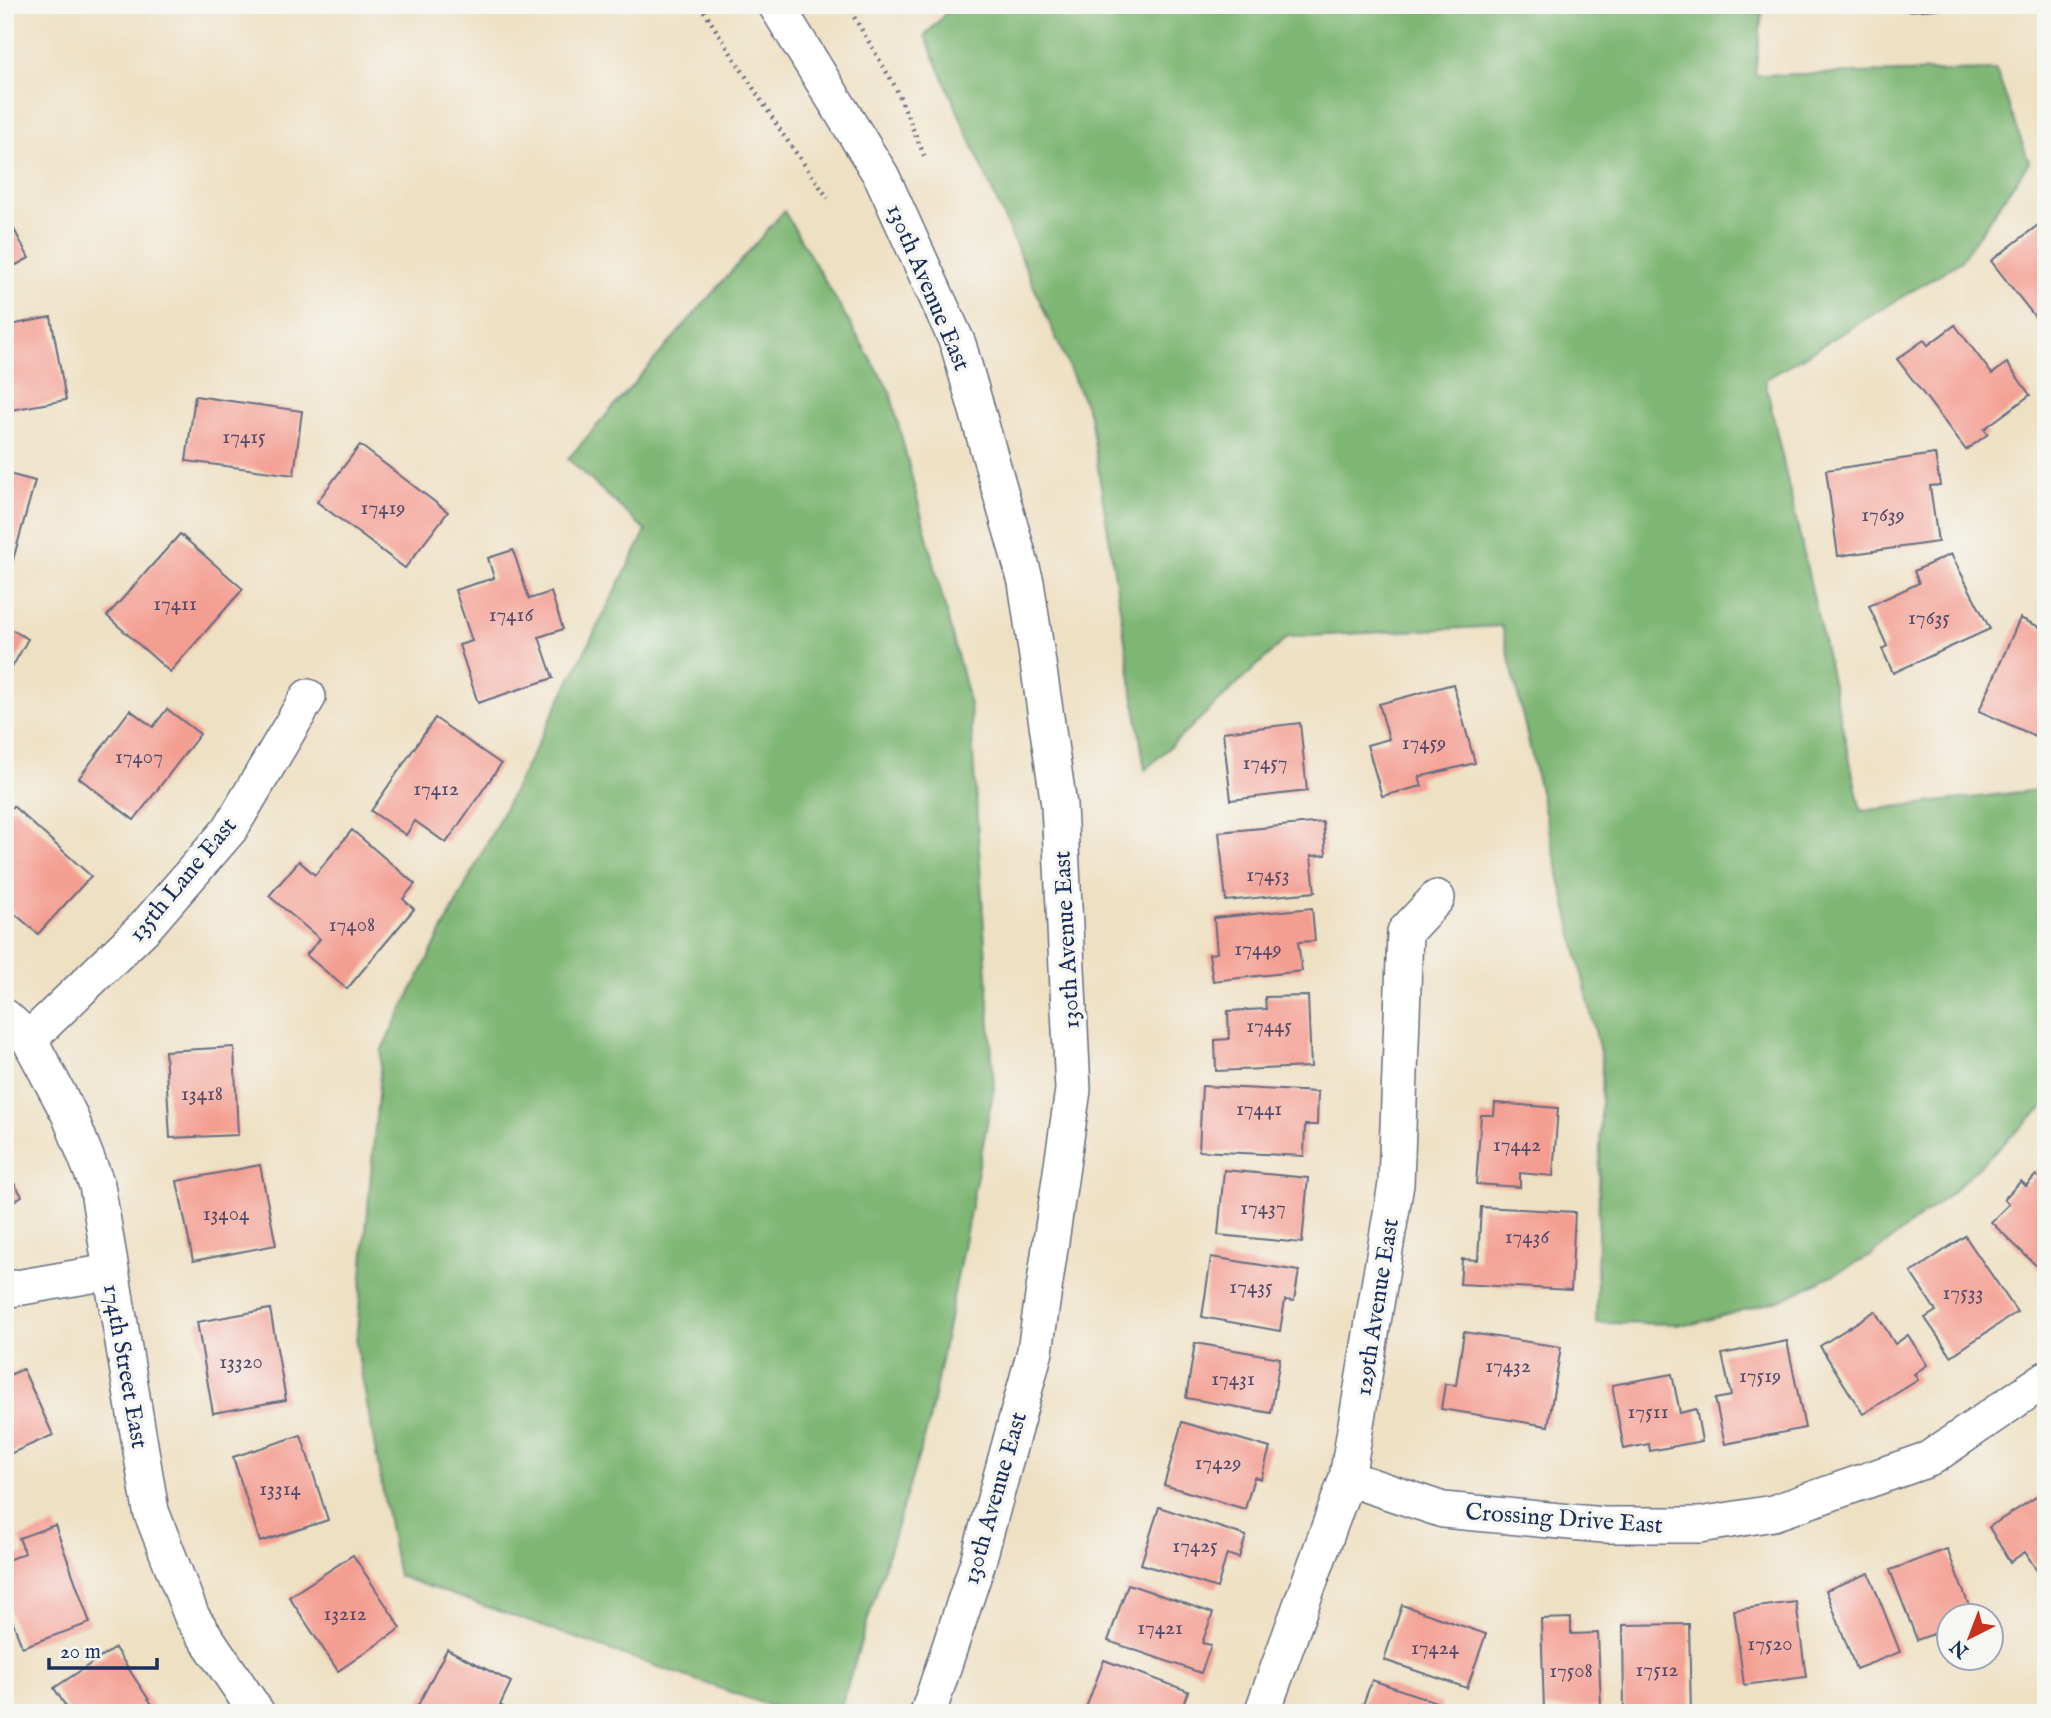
<svg xmlns="http://www.w3.org/2000/svg" width="2051" height="1718" viewBox="0 0 2051 1718" font-family="'IM FELL English',serif">
<style>
.forest{fill:#7eb673;stroke:#4c7268;stroke-width:2}
.building{fill:#f49e92}
.lines{fill:none;stroke-linecap:round;stroke-linejoin:round}
.street-casing{stroke:#656d81;stroke-width:38}
.path{stroke:#656d81;stroke-width:4.5;stroke-dasharray:2 5;stroke-linecap:butt}
.street{stroke:#fff;stroke-width:35}
.labels{text-anchor:middle;stroke-width:7;stroke-linejoin:round;paint-order:stroke}
.number-label{font-size:21px;fill:#514b6b}
.street-label{font-size:24px;fill:#1b2f5e;stroke:#f6f6f2}
</style>
<rect width="100%" height="100%" fill="#f6f6f2"/>
<filter id="ink" filterUnits="userSpaceOnUse"><feTurbulence type="fractalNoise" baseFrequency=".0143" numOctaves="2"/><feDisplacementMap in="SourceGraphic" scale="14" xChannelSelector="R" yChannelSelector="G"/><feConvolveMatrix kernelMatrix="1 2 1 2 8 2 1 2 1" color-interpolation-filters="sRGB"/></filter>
<filter id="wash" filterUnits="userSpaceOnUse"><feTurbulence type="fractalNoise" baseFrequency=".00686" numOctaves="4" result="noise"/><feDisplacementMap in="SourceGraphic" scale="28" xChannelSelector="R" yChannelSelector="G"/><feGaussianBlur stdDeviation="1.57" result="paint"/><feColorMatrix in="noise" values="0 0 0 0 0 0 0 0 0 0 0 0 0 0 0 0 0 1.4 0 .05"/><feComposite in="paint" operator="in"/></filter>
<g filter="url(#wash)">
<rect width="100%" height="100%" fill="#eee0c2"/>
<g class="forest">
<polygon points="953,5 1763,5 1755,75 1996,70 2029,162 1960,262 1765,380 1861,811 2046,789 2046,1104 1947,1196 1871,1256 1784,1299 1693,1324 1596,1323 1602,1061 1502,626 1288,637 1145,770 1090,416 925,36"/>
<polygon points="784,211 890,392 970,705 994,1088 929,1422 839,1713 790,1713 398,1576 356,1343 382,1049 646,531 568,459"/>
</g>
<g id="blocks">
<g class="building">
<polygon points="1907,5 1937,5 1937,9 1907,11"/>
<polygon points="5,212 29,258 5,271"/>
<polygon points="2046,219 2046,331 1991,261"/>
<polygon points="51,317 66,400 5,411 5,326"/>
<polygon points="1955,325 1992,374 2007,363 2030,395 1984,429 1988,434 1966,450 1897,359 1924,340 1928,345"/>
<polygon points="195,396 302,411 294,475 186,461"/>
<polygon points="360,445 448,512 405,568 317,502"/>
<polygon points="1935,454 1940,485 1930,486 1938,542 1838,556 1826,470"/>
<polygon points="5,473 35,481 6,585 5,585"/>
<polygon points="180,534 243,589 170,672 107,616"/>
<polygon points="513,550 529,599 551,592 563,629 539,637 553,678 478,703 459,645 472,641 455,590 494,578 488,558"/>
<polygon points="1951,554 1990,629 1893,673 1882,649 1887,646 1869,606 1919,583 1914,571"/>
<polygon points="2020,618 2046,630 2046,741 1979,711"/>
<polygon points="5,626 28,639 5,680"/>
<polygon points="1453,684 1475,763 1419,777 1422,786 1382,796 1367,745 1389,739 1379,704"/>
<polygon points="167,709 200,734 134,820 79,778 130,710 153,727"/>
<polygon points="435,718 501,764 446,843 415,821 406,835 371,811"/>
<polygon points="1300,723 1307,791 1231,800 1223,732"/>
<polygon points="13,806 91,876 38,934 5,905 5,815"/>
<polygon points="1323,822 1326,855 1311,856 1315,892 1226,901 1219,832"/>
<polygon points="352,830 415,884 403,899 414,909 347,989 306,955 320,939 269,896 299,861 315,875"/>
<polygon points="1312,908 1315,941 1298,942 1302,971 1213,981 1209,954 1217,953 1214,918"/>
<polygon points="1308,996 1311,1067 1216,1071 1215,1040 1229,1039 1228,1011 1266,1009 1265,997"/>
<polygon points="234,1047 238,1135 170,1138 165,1051"/>
<polygon points="1202,1086 1318,1092 1317,1125 1305,1125 1304,1156 1199,1151"/>
<polygon points="1495,1103 1558,1108 1553,1176 1520,1173 1520,1187 1476,1184 1481,1115 1494,1115"/>
<polygon points="260,1165 276,1245 193,1261 177,1181"/>
<polygon points="5,1169 22,1196 5,1207"/>
<polygon points="1224,1170 1308,1178 1302,1243 1218,1235"/>
<polygon points="2036,1175 2046,1184 2046,1275 1991,1222 2009,1204 2004,1199 2021,1181 2026,1186"/>
<polygon points="1481,1207 1575,1212 1571,1290 1460,1284 1462,1259 1478,1260"/>
<polygon points="1965,1236 2017,1312 1951,1356 1925,1318 1936,1311 1911,1273"/>
<polygon points="1211,1257 1299,1271 1294,1301 1285,1300 1280,1331 1202,1317"/>
<polygon points="270,1309 286,1400 213,1413 197,1322"/>
<polygon points="1875,1311 1895,1344 1908,1335 1927,1365 1914,1374 1918,1380 1863,1414 1820,1346"/>
<polygon points="1464,1332 1561,1347 1548,1426 1441,1409 1445,1384 1456,1385"/>
<polygon points="1787,1341 1805,1428 1725,1444 1715,1399 1731,1396 1722,1354"/>
<polygon points="1195,1343 1280,1358 1271,1413 1186,1398"/>
<polygon points="23,1369 53,1435 5,1456 5,1377"/>
<polygon points="1672,1374 1680,1413 1696,1409 1702,1441 1650,1451 1649,1444 1624,1449 1612,1385"/>
<polygon points="1182,1422 1270,1448 1261,1479 1254,1477 1245,1509 1164,1485"/>
<polygon points="301,1435 328,1520 260,1542 233,1457"/>
<polygon points="2038,1496 2046,1504 2044,1582 2025,1552 2010,1562 1989,1527"/>
<polygon points="1159,1507 1246,1536 1239,1558 1227,1554 1217,1588 1141,1564"/>
<polygon points="55,1525 90,1623 22,1647 5,1600 5,1561 25,1553 19,1538"/>
<polygon points="1947,1549 1973,1616 1950,1616 1950,1628 1917,1640 1890,1570"/>
<polygon points="353,1555 401,1628 338,1671 289,1597"/>
<polygon points="1869,1573 1900,1652 1856,1669 1826,1590"/>
<polygon points="1128,1584 1213,1613 1202,1643 1211,1645 1201,1673 1108,1641"/>
<polygon points="1796,1602 1806,1677 1744,1685 1734,1610"/>
<polygon points="1402,1605 1486,1634 1467,1688 1384,1660"/>
<polygon points="1571,1618 1571,1634 1598,1633 1601,1707 1544,1709 1541,1619"/>
<polygon points="1689,1624 1691,1713 1624,1713 1623,1625"/>
<polygon points="115,1648 155,1709 150,1713 70,1713 54,1688"/>
<polygon points="447,1649 511,1682 500,1705 514,1713 414,1713"/>
<polygon points="1104,1660 1188,1691 1180,1713 1084,1713"/>
<polygon points="1372,1680 1442,1704 1439,1713 1360,1713"/>
</g>
</g>
</g>
<g filter="url(#ink)">
<use href="#blocks" fill-opacity="0" stroke="#656d81" stroke-width="2"/>
<g class="lines">
<g class="street-casing">
<g id="street">
<polyline points="776,5 882,177 958,344 1026,582 1059,805 1073,1090 1035,1351 978,1562 928,1713"/>
<polyline points="5,1017 29,1039 69,1114 97,1185 151,1511 192,1617 257,1713"/>
<polyline points="29,1039 145,927 230,829 308,697"/>
<polyline points="5,1290 109,1272"/>
<polyline points="1347,1478 1443,1510 1603,1525 1700,1525 1773,1513 1929,1459 2046,1379"/>
<polyline points="1262,1713 1347,1478 1396,1184 1405,932 1437,898"/>
</g>
</g>
<g class="path">
<polyline points="700,5 784,136 828,198"/>
<polyline points="847,5 896,88 926,160"/>
</g>
<use href="#street" class="street"/>
</g>
</g>
<g class="labels">
<g class="number-label">
<text x="244" y="443">17415</text>
<text x="383" y="514">17419</text>
<text x="1883" y="521">17639</text>
<text x="175" y="610">17411</text>
<text x="511" y="621">17416</text>
<text x="1929" y="624">17635</text>
<text x="1424" y="749">17459</text>
<text x="139" y="763">17407</text>
<text x="1265" y="769">17457</text>
<text x="436" y="795">17412</text>
<text x="1268" y="881">17453</text>
<text x="352" y="931">17408</text>
<text x="1258" y="955">17449</text>
<text x="1269" y="1032">17445</text>
<text x="202" y="1100">13418</text>
<text x="1259" y="1115">17441</text>
<text x="1517" y="1151">17442</text>
<text x="1263" y="1214">17437</text>
<text x="226" y="1220">13404</text>
<text x="1527" y="1243">17436</text>
<text x="1251" y="1293">17435</text>
<text x="1963" y="1299">17533</text>
<text x="241" y="1368">13320</text>
<text x="1508" y="1372">17432</text>
<text x="1760" y="1382">17519</text>
<text x="1233" y="1385">17431</text>
<text x="1648" y="1418">17511</text>
<text x="1218" y="1469">17429</text>
<text x="280" y="1495">13314</text>
<text x="1195" y="1552">17425</text>
<text x="345" y="1620">13212</text>
<text x="1160" y="1634">17421</text>
<text x="1770" y="1650">17520</text>
<text x="1435" y="1654">17424</text>
<text x="1657" y="1676">17512</text>
<text x="1571" y="1677">17508</text>
</g>
<g class="street-label">
<text transform="translate(929 287) rotate(67)" y="8">130th Avenue East</text>
<text transform="translate(182 879) rotate(-50)" y="8">135th Lane East</text>
<text transform="translate(1066 940) rotate(-93)" y="8">130th Avenue East</text>
<text transform="translate(1376 1307) rotate(-81)" y="8">129th Avenue East</text>
<text transform="translate(126 1366) rotate(80)" y="8">174th Street East</text>
<text transform="translate(994 1498) rotate(-74)" y="8">130th Avenue East</text>
<text transform="translate(1564 1518) rotate(4)" y="8">Crossing Drive East</text>
</g>
</g>
<rect width="2051" height="1718" fill="none" stroke="#f6f6f2" stroke-width="28"/>
<g transform="translate(1970 1637) rotate(222)"><circle r="33" fill="#f6f6f2" stroke="#9ea6b7" stroke-width="2"/>
<path d="M0-5L12 26L0 18L-12 26Z" fill="#c8321e"/>
<text y="-10" font-size="19" font-weight="bold" text-anchor="middle" fill="#1b2f5e">N</text>
</g>
<path d="M49 1658v10h108v-10" fill="none" stroke="#1b2f5e" stroke-width="3.5"/>
<text x="60" y="1658" font-size="21" fill="#1b2f5e" stroke="#f6f6f2" stroke-width="5" paint-order="stroke">20 m</text>
</svg>
